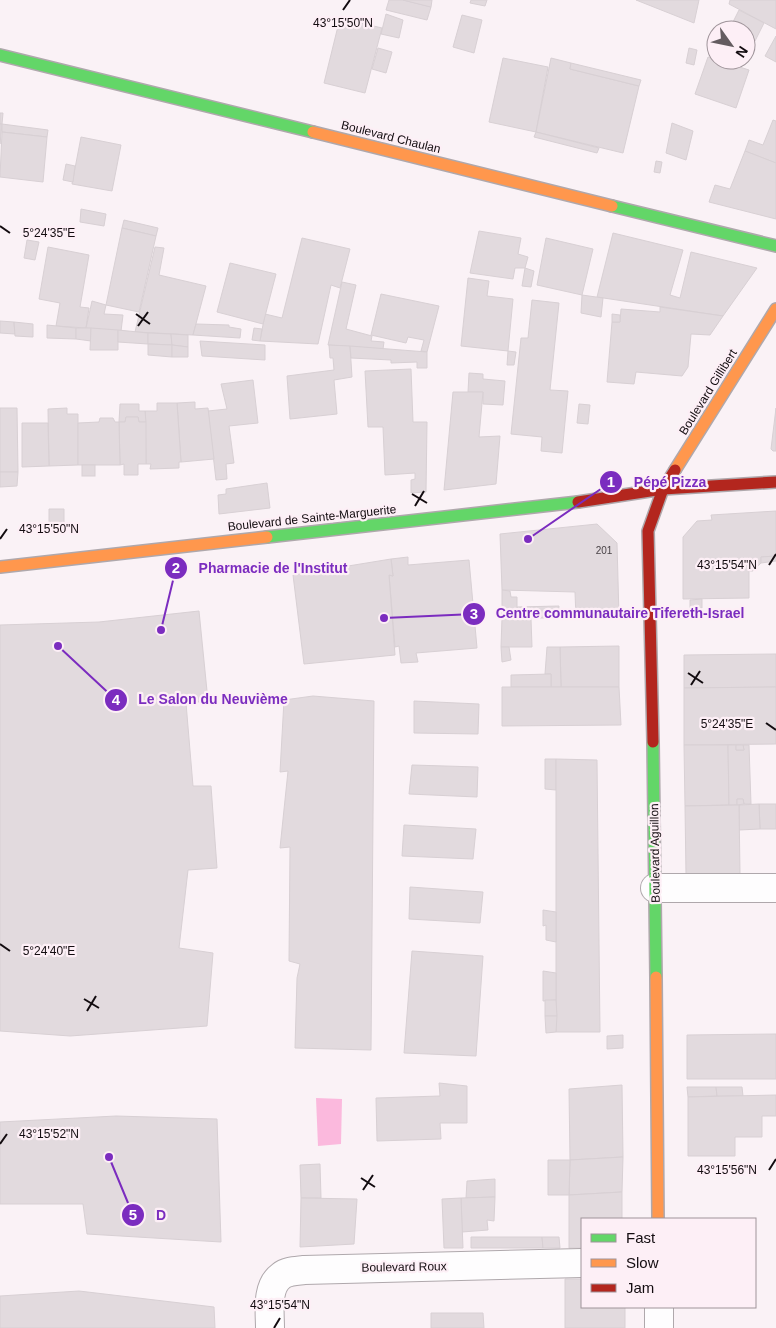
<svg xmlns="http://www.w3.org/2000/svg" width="776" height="1328" viewBox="0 0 776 1328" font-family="Helvetica,sans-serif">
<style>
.water{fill:#fbb9dd}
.building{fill:#e2dade;stroke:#d8d0d4}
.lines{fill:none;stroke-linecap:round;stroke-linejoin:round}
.street-casing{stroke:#afa8ac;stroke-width:30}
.fast-casing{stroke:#afa8ac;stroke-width:14}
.slow-casing{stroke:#afa8ac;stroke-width:14}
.jam-casing{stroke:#afa8ac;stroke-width:14}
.street{stroke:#fefdfe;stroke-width:28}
.fast{stroke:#63d668;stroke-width:11}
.slow{stroke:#ff974d;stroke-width:11}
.jam{stroke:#b3261e;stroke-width:11}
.ticks{fill:none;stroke:#130c10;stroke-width:2}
.labels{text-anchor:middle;stroke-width:4.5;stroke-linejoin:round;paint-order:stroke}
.number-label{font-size:10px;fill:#494246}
.street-label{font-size:12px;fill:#130c10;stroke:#fdeff6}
.ticks-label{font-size:12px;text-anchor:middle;fill:#130c10;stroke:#fdeff6;stroke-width:4.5;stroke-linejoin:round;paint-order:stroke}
.leader{fill:none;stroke:#7b2cbf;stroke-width:2}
.callout-dot{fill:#7b2cbf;stroke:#fdeff6;stroke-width:2}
.mark-label{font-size:15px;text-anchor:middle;font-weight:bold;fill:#fff}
.callout-label{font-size:14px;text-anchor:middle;font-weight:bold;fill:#7b2cbf;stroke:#fdeff6;stroke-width:4.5;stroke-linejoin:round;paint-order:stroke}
</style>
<rect width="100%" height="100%" fill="#faf2f6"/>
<polygon class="water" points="316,1098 342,1099 341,1144 318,1146"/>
<g class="building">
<polygon points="389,0 403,0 431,7 427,20 386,10"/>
<polygon points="403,0 432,0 431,7"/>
<polygon points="471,0 487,0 485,6 470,3"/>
<polygon points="636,0 699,0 694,23"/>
<polygon points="730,0 776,0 776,29 729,4"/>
<polygon points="739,10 764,23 755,41 746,36 746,30 735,30 730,28"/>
<polygon points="386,14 403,20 399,38 381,34"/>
<polygon points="462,15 482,20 474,53 453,47"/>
<polygon points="340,18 382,28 365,93 324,83"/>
<polygon points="776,36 776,62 765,56"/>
<polygon points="378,48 392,52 386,73 372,69"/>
<polygon points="689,48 697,50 694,65 686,63"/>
<polygon points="708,57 749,70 736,108 695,94"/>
<polygon points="503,58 548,67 536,132 489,122"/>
<polygon points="551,58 571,63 570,69 639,86 623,153 536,132"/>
<polygon points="571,63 641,80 639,86 570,69"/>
<polygon points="0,113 3,113 2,124 0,124"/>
<polygon points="773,120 776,121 776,163 745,151 749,140 763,145"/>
<polygon points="672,123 693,131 686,160 666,153"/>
<polygon points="0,124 2,124 0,144"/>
<polygon points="2,124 48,130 47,137 2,132"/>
<polygon points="2,132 47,137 43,182 0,177"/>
<polygon points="536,132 599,148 597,153 534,137"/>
<polygon points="81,137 121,145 112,191 72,184"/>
<polygon points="745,151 776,163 776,219 709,202 715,185 730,189"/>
<polygon points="656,161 662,162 660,173 654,172"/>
<polygon points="66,164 75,166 73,182 63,180"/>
<polygon points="81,209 106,214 104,226 80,222"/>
<polygon points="124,220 158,228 156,236 122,228"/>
<polygon points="122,228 156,236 139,312 106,305"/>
<polygon points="479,231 521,238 518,254 528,257 525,268 515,268 513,279 470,273"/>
<polygon points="613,233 683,250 670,295 680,298 691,252 757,268 723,316 597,297"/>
<polygon points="302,238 350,249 340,288 331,285 318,344 260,341 265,314 282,318"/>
<polygon points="546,238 593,249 582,295 537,285"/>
<polygon points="27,240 39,242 35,260 24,258"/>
<polygon points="48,247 89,255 80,307 89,308 86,328 56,326 60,303 39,299"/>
<polygon points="155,247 164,248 159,275 206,286 193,335 135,332"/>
<polygon points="230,263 276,274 263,324 217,312"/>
<polygon points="525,268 534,271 531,287 522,286"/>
<polygon points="468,278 489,281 487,296 513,299 508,351 461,346"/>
<polygon points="342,282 356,285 346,329 372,336 371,341 384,342 383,349 328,345"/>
<polygon points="381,294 439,306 427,352 421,351 424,340 408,337 406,343 371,335"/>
<polygon points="582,295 603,298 601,317 581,313"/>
<polygon points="532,300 559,303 550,390 568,391 562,453 541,451 542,437 511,434 521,338 528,338"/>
<polygon points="92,301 106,305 104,314 123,315 121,331 86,328"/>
<polygon points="660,307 723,316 710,335 691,334 688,367 682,376 636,372 634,384 607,382 612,322 620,322 621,309 660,312"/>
<polygon points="612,314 620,315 620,322 612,322"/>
<polygon points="0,321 14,322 15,334 0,333"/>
<polygon points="14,322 33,324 33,337 15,336"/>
<polygon points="196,324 229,325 229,327 241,329 240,338 193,335"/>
<polygon points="47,325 76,328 76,339 47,338"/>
<polygon points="76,328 91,328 91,341 76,339"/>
<polygon points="91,328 118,330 118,350 90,350"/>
<polygon points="254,328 262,329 260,341 252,340"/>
<polygon points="118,330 148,333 148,344 118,342"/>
<polygon points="148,333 171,334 172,345 148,344"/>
<polygon points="171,334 188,335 188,347 172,345"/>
<polygon points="200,341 265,345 265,360 202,356"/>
<polygon points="148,344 172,345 172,357 148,355"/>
<polygon points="172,345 188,347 188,357 172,357"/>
<polygon points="329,345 350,346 352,377 334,380 337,414 290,419 287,376 334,370 333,358 330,358"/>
<polygon points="350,346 427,352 427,368 417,368 417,362 391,363 391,360 351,358"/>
<polygon points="508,351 516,352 514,365 507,365"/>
<polygon points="411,369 413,422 427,422 426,492 411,493 411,480 415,479 415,473 385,475 383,427 368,427 365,371"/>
<polygon points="469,373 483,374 483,379 505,381 503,405 483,404 483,392 468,392"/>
<polygon points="253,380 258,423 229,426 234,463 226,464 227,479 216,480 208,411 227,409 221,384"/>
<polygon points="453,392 483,392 479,437 500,436 496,484 444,490"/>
<polygon points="195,402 195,409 208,408 214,459 181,462 177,403"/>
<polygon points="157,403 177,403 181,462 179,462 179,468 150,469 151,464 146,464 145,411 157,411"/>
<polygon points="120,404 139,404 139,411 145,411 146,422 139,422 138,417 126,417 125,422 119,422"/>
<polygon points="579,404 590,405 588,424 577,423"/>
<polygon points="0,408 17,408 18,472 0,472"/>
<polygon points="67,408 67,414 78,414 78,465 49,466 48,409"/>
<polygon points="776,408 776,451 773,451 771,449"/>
<polygon points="126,417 138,417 139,422 146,422 146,464 138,464 138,475 124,475 124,464 120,465 119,422 125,422"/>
<polygon points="100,418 113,418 115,422 119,422 120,465 78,465 78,423 99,422"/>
<polygon points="22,423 48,423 49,466 22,467"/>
<rect x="82" y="465" width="13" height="11"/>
<polygon points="0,472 18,472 17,486 0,487"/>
<polygon points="267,483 270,508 219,514 218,495 226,494 226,489"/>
<polygon points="49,509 64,509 64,530 49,532"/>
<polygon points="776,511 776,556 761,557 761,563 753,571 749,571 749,598 683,599 683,537 697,521 712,520 711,515"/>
<polygon points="597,524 617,543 619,617 576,618 575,592 502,590 500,534"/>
<polygon points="776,556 776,561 761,563 761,557"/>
<polygon points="408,557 408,565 469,560 477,648 416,653 418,662 401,663 399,646 395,647 389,575 393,576 391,559"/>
<polygon points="391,559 393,576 389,575 395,655 304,664 293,575"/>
<polygon points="502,590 510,591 511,597 517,597 517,607 515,618 502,618"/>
<polygon points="702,599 702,608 690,609 690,600"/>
<polygon points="559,606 558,618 515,618 517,607"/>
<polygon points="199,611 208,701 186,703 193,786 211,786 217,868 188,870 179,948 213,953 207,1026 70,1036 0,1031 0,625 99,622"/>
<polygon points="502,618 531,619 532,647 501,647"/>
<polygon points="619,646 619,687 561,687 560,647"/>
<polygon points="501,647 509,647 511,660 502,662"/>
<polygon points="547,647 560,647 561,687 551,687 551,674 545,674"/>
<polygon points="776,654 776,687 684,688 684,655"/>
<polygon points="551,674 551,687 511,687 511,675"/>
<polygon points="502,687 619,687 621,725 502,726"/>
<polygon points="776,687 776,744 684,745 684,688"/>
<polygon points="313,696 374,701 371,1050 295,1048 297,978 300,964 289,961 290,847 280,848 288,771 280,772 284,700"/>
<polygon points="414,701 479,704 478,734 414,733"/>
<polygon points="684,745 728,745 729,805 685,806"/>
<polygon points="728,745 736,745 736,750 744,750 743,745 749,745 751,804 744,804 743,799 737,799 737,805 729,805"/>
<polygon points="736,745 743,745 744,750 736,750"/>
<polygon points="545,759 556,759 556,790 545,789"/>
<polygon points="556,759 597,760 600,1032 556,1032"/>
<polygon points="412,765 478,767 477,797 409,794"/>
<polygon points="737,799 743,799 744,804 737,805"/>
<polygon points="759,804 776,804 776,829 760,829"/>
<polygon points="759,804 760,829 739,830 739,805"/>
<polygon points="739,805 740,874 686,875 685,806"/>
<polygon points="404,825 476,829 473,859 402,856"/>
<polygon points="410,887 483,892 480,923 409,919"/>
<polygon points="543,910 556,912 556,942 546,940 546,925 543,926"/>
<polygon points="412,951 483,956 476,1056 404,1053"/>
<polygon points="543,971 556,973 556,1000 543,1001"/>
<polygon points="545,1000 556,1000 557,1016 545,1016"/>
<polygon points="545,1016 557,1016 556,1032 546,1033"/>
<polygon points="776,1034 776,1079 687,1079 687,1035"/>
<polygon points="623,1035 623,1048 607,1049 607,1036"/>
<polygon points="439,1083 467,1086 467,1123 440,1123 441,1139 377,1141 376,1098 440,1096"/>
<polygon points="622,1085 623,1157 570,1160 569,1089"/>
<polygon points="687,1087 716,1087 717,1096 688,1097"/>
<polygon points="716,1087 742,1087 743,1096 717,1096"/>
<polygon points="776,1095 776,1116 762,1116 762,1137 735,1137 735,1156 688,1156 688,1097"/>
<polygon points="116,1116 217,1119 221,1242 87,1234 83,1204 0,1204 0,1122"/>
<polygon points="623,1157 622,1192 569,1195 570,1160"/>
<polygon points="548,1160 570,1160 569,1195 548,1195"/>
<polygon points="320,1164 321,1198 301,1198 300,1165"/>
<polygon points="495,1179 495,1197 466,1198 467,1181"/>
<polygon points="622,1192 622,1219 582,1219 582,1248 569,1248 569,1195"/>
<polygon points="495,1197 494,1221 487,1220 488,1230 462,1232 461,1198"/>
<polygon points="301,1198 357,1199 354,1244 300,1247"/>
<polygon points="461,1198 463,1248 444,1248 442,1199"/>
<polygon points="471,1237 542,1237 543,1248 471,1248"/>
<polygon points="542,1237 559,1237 560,1248 543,1248"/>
<polygon points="565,1279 582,1279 582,1307 625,1307 625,1328 565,1328"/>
<polygon points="79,1291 214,1307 215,1328 0,1328 0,1296"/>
<polygon points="431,1313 483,1313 484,1328 431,1328"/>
</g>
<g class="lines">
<g class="street-casing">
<g id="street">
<polyline points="655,888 776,888"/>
<polyline points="659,1307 659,1328"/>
<path d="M270 1328C270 1312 266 1287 281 1276 287 1271 296 1271 304 1270L582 1263"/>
</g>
</g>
<g class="fast-casing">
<g id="fast">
<polyline points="0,55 313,132"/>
<polyline points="612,206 776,246"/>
<polyline points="267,537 578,502"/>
<polyline points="653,742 656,977"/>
</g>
</g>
<g class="slow-casing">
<g id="slow">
<polyline points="313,132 612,206"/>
<polyline points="675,470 776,309"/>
<polyline points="0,567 267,537"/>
<polyline points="656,977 658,1219"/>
</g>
</g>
<g class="jam-casing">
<g id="jam">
<polyline points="578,502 663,489 776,482"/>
<polyline points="653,742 648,531 663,489 675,470"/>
</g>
</g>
<use href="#street" class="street"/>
<use href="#fast" class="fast"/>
<use href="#slow" class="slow"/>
<use href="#jam" class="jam"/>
</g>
<path class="ticks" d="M343 10 350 0M0 226 10 233M136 314 150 324M138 326 148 312M412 494 427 503M415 506 424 491M0 539 7 529M769 565 776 554M688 673 703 683M691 685 700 671M766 723 776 730M0 944 10 951M84 999 99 1008M87 1011 96 996M0 1144 7 1134M769 1170 776 1159M361 1178 375 1187M363 1190 373 1175M274 1328 280 1318"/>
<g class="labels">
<g class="number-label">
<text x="604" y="554">201</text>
</g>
<g class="street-label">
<text transform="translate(391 137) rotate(14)" y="4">Boulevard Chaulan</text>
<text transform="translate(708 392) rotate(-58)" y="4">Boulevard Gillibert</text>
<text transform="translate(312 518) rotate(-6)" y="4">Boulevard de Sainte-Marguerite</text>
<text transform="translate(655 853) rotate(-91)" y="4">Boulevard Aguillon</text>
<text transform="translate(404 1267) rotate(-1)" y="4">Boulevard Roux</text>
</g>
</g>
<g class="ticks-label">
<text x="343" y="27">43°15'50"N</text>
<text x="49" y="237">5°24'35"E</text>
<text x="49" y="533">43°15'50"N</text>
<text x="727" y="569">43°15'54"N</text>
<text x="727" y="728">5°24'35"E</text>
<text x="49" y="955">5°24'40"E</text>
<text x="49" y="1138">43°15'52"N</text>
<text x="727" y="1174">43°15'56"N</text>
<text x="280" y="1309">43°15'54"N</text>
</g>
<path class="leader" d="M528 539L611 482M161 630L176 568M384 618L474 614M58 646L116 700M109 1157L133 1215"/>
<g class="callout-dot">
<circle cx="528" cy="539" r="5"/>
<circle cx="161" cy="630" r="5"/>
<circle cx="384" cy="618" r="5"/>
<circle cx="58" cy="646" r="5"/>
<circle cx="109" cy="1157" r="5"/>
<circle cx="611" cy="482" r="12"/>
<circle cx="176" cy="568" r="12"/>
<circle cx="474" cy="614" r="12"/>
<circle cx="116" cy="700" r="12"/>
<circle cx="133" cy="1215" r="12"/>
</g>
<g class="mark-label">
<text x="611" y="487">1</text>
<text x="176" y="573">2</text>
<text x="474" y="619">3</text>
<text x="116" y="705">4</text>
<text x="133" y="1220">5</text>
</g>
<g class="callout-label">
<text x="670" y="487">Pépé Pizza</text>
<text x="273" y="573">Pharmacie de l'Institut</text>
<text x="620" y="618">Centre communautaire Tifereth-Israel</text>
<text x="213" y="704">Le Salon du Neuvième</text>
<text x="161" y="1220">D</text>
</g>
<rect x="581" y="1218" width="175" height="90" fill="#fdeff6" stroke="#9f949a"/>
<rect x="591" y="1234" width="25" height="8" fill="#63d668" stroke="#9f949a"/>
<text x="626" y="1243" font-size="15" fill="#130c10">Fast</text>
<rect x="591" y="1259" width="25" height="8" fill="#ff974d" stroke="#9f949a"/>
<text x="626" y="1268" font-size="15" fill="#130c10">Slow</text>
<rect x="591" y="1284" width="25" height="8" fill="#b3261e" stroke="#9f949a"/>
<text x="626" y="1293" font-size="15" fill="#130c10">Jam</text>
<g transform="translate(731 45) rotate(123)"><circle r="24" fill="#fdeff6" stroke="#9f949a"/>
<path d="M0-4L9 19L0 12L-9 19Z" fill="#645c60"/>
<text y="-8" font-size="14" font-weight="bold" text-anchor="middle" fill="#130c10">N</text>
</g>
</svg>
